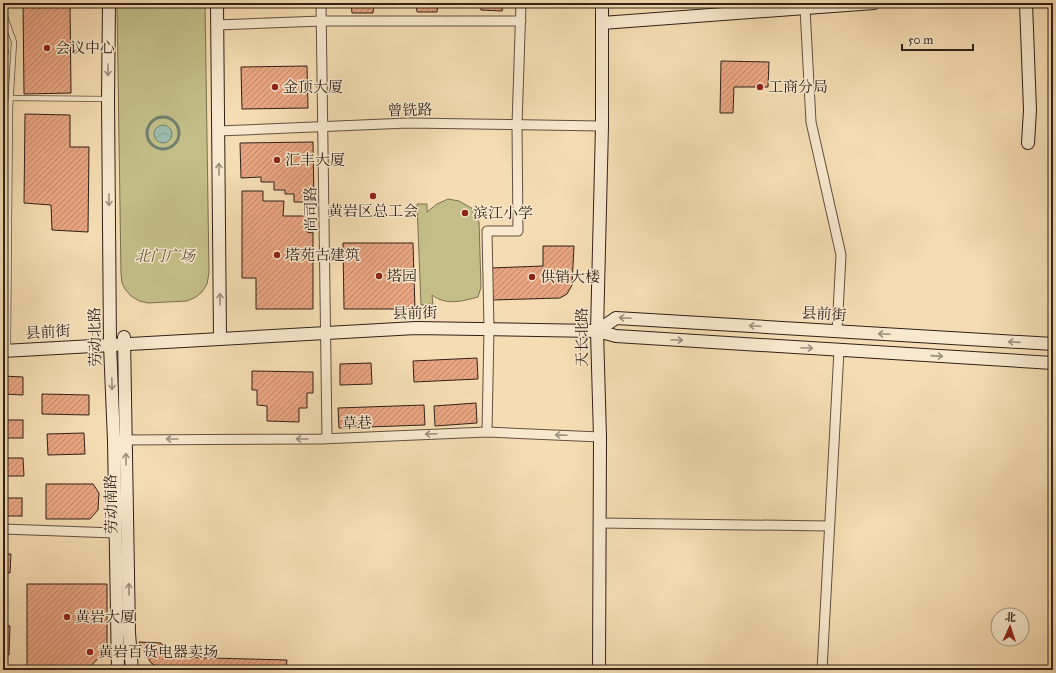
<svg xmlns="http://www.w3.org/2000/svg" width="1056" height="673" viewBox="0 0 1056 673" font-family="'IM FELL Great Primer','Noto Serif SC',serif">
<style>
.grass{fill:url(#grass-dots);stroke:#7a6f50}
.park{fill:#c3be87;stroke:#7a6f50}
.water{fill:url(#water-waves);stroke:#717e72}
.lines{fill:none;stroke-linecap:round;stroke-linejoin:round}
.stream{stroke:#717e72;stroke-width:3}
.building{fill:url(#building-hatch);stroke:#312019}
.lane-casing{stroke:#624f3f;stroke-width:6}
.street-casing{stroke:#624f3f;stroke-width:11}
.secondary-casing{stroke:#312019;stroke-width:14}
.lane{stroke:#f8e8cd;stroke-width:4.5}
.street{stroke:#f8e8cd;stroke-width:9}
.secondary{stroke:#f8e8cd;stroke-width:12}
.oneway{stroke:#9e8e7c}
.poi-dot{fill:#8f2418;stroke:#f8e8cd;stroke-width:1.5}
.labels{text-anchor:middle;stroke-width:3;stroke-linejoin:round;paint-order:stroke}
.poi-label{font-size:15px;fill:#312019;stroke:#f8e8cd;text-anchor:start}
.street-label{font-size:15px;fill:#312019;stroke:#f8e8cd}
.park-label{font-size:15px;font-style:italic;fill:#5d4f3a;stroke:#f8e8cd}
</style>
<defs>
<pattern id="grass-dots" width="8" height="8" patternUnits="userSpaceOnUse"><rect width="8" height="8" fill="#c3be87"/><path d="M2 2h.1M6 6h.1" fill="none" stroke="#a8a374" stroke-width="1.8" stroke-linecap="round"/></pattern>
<pattern id="water-waves" width="16" height="10" patternUnits="userSpaceOnUse"><rect width="16" height="10" fill="#9cbcad"/><path d="M0 5q4-4 8 0t8 0" fill="none" stroke="#87a194"/></pattern>
<pattern id="building-hatch" width="6" height="6" patternUnits="userSpaceOnUse"><rect width="6" height="6" fill="#e9a581"/><path d="M-1 1l2-2M0 6l6-6M5 7l2-2" fill="none" stroke="#bd8669"/></pattern>
</defs>
<rect width="100%" height="100%" fill="#f5dcb2"/>
<filter id="stains"><feTurbulence type="fractalNoise" baseFrequency=".005" numOctaves="4"/><feColorMatrix values="0 0 0 0 .2 0 0 0 0 .09 0 0 0 0 .02 0 0 0 .5 -.17"/></filter>
<radialGradient id="worn" r=".72"><stop offset=".6" stop-color="#630" stop-opacity="0"/><stop offset="1" stop-color="#630" stop-opacity=".3"/></radialGradient>
<polygon class="grass" points="3,109 10,109 8,350 3,350"/>
<g class="park">
<polygon points="117,3 205,3 209,273 207,284 202,292 196,297 187,301 148,303 139,301 131,296 125,289 122,283 121,274"/>
<path d="M448 199 459 201 473 209 479 222 481 287 478 297C463 301 446 306 432 295L433 304 421 305 417 204H427V212L437 204Z"/>
</g>
<circle class="water" cx="163" cy="134" r="9"/>
<g class="lines">
<circle class="stream" cx="163" cy="133" r="16"/>
</g>
<g class="building">
<polygon points="23,3 70,3 71,93 24,94"/>
<polygon points="245,3 303,3 303,5 245,7"/>
<polygon points="351,3 374,3 373,13 352,13"/>
<polygon points="416,3 438,3 437,12 417,12"/>
<polygon points="480,3 503,3 502,11 481,10"/>
<polygon points="3,36 8,50 5,85 3,86"/>
<polygon points="721,61 769,62 768,87 734,87 733,113 720,113"/>
<polygon points="307,66 308,108 242,109 241,67"/>
<polygon points="25,114 70,115 70,147 89,147 88,232 52,230 51,205 24,203"/>
<polygon points="313,142 314,202 294,202 294,194 285,194 285,190 274,190 274,182 261,182 261,177 241,178 240,143"/>
<polygon points="242,191 263,191 263,201 284,201 283,216 308,216 308,233 313,232 313,309 256,309 256,278 242,278"/>
<polygon points="343,243 413,243 415,309 344,309"/>
<polygon points="543,246 574,246 572,285 567,294 560,298 493,300 491,268 543,266"/>
<polygon points="477,358 478,379 414,382 413,361"/>
<polygon points="371,363 372,384 340,385 340,364"/>
<polygon points="252,371 313,372 313,393 307,393 307,408 299,408 299,422 267,421 267,406 257,405 257,390 252,390"/>
<polygon points="3,376 23,377 23,395 3,394"/>
<polygon points="42,394 89,395 89,415 42,414"/>
<polygon points="476,403 477,423 435,426 434,406"/>
<polygon points="424,405 425,425 339,428 338,408"/>
<rect x="3" y="420" width="20" height="18"/>
<polygon points="84,433 85,454 48,455 47,434"/>
<polygon points="3,458 23,458 24,476 3,476"/>
<polygon points="46,484 93,484 99,493 98,510 90,519 46,519"/>
<rect x="3" y="498" width="19" height="18"/>
<polygon points="3,554 11,554 10,573 3,572"/>
<polygon points="27,584 107,584 107,649 87,670 27,670"/>
<polygon points="3,625 10,626 9,655 3,655"/>
<polygon points="139,642 161,643 172,657 287,660 286,670 164,670 151,663"/>
</g>
<g class="lines">
<g class="lane-casing">
<g id="lane">
<polyline points="3,11 14,42 10,109 8,349"/>
<polyline points="11,98 108,99"/>
<polyline points="3,101 10,109"/>
</g>
</g>
<g class="street-casing">
<g id="street">
<polyline points="321,3 327,438"/>
<polyline points="805,8 811,122 841,255 837,331"/>
<polyline points="217,25 322,21 521,21"/>
<polyline points="218,131 408,123 602,126"/>
<polyline points="487,432 489,329 487,231 518,231 517,125 521,3"/>
<polyline points="120,440 321,439 487,432 600,437"/>
<polyline points="600,523 829,526"/>
<polyline points="3,529 115,533"/>
<polyline points="822,670 839,350"/>
</g>
</g>
<g class="secondary-casing">
<g id="secondary">
<polyline points="109,3 108,99 110,345 114,441 118,670"/>
<polyline points="217,3 220,338"/>
<polyline points="1026,3 1030,110 1028,143"/>
<polyline points="602,23 874,3"/>
<polyline points="597,331 616,318 1053,344"/>
<polyline points="124,337 129,633 132,670"/>
<polyline points="3,351 416,328 597,331 616,336 1053,363"/>
<polyline points="599,670 600,437 597,331 602,126 602,3"/>
</g>
</g>
<use href="#lane" class="lane"/>
<use href="#street" class="street"/>
<use href="#secondary" class="secondary"/>
</g>
<defs><path id="oneway-shaft" d="M-6 0H5M1.5-3L5.5 0L1.5 3" fill="none" stroke-width="1.6" stroke-linecap="round" stroke-linejoin="round"/></defs>
<g class="oneway">
<use href="#oneway-shaft" transform="translate(108 70) rotate(91)"/>
<use href="#oneway-shaft" transform="translate(219 169) rotate(-91)"/>
<use href="#oneway-shaft" transform="translate(109 200) rotate(89)"/>
<use href="#oneway-shaft" transform="translate(220 299) rotate(-91)"/>
<use href="#oneway-shaft" transform="translate(625 318) rotate(-177)"/>
<use href="#oneway-shaft" transform="translate(755 326) rotate(-177)"/>
<use href="#oneway-shaft" transform="translate(884 334) rotate(-177)"/>
<use href="#oneway-shaft" transform="translate(677 340) rotate(3)"/>
<use href="#oneway-shaft" transform="translate(1014 342) rotate(-176)"/>
<use href="#oneway-shaft" transform="translate(807 348) rotate(3)"/>
<use href="#oneway-shaft" transform="translate(937 356) rotate(4)"/>
<use href="#oneway-shaft" transform="translate(112 384) rotate(88)"/>
<use href="#oneway-shaft" transform="translate(431 434) rotate(178)"/>
<use href="#oneway-shaft" transform="translate(561 435) rotate(-178)"/>
<use href="#oneway-shaft" transform="translate(172 439) rotate(-180)"/>
<use href="#oneway-shaft" transform="translate(302 439) rotate(-180)"/>
<use href="#oneway-shaft" transform="translate(126 459) rotate(-91)"/>
<use href="#oneway-shaft" transform="translate(129 589) rotate(-91)"/>
</g>
<g class="poi-dot">
<circle cx="47" cy="48" r="4"/>
<circle cx="275" cy="87" r="4"/>
<circle cx="760" cy="87" r="4"/>
<circle cx="277" cy="160" r="4"/>
<circle cx="373" cy="196" r="4"/>
<circle cx="465" cy="213" r="4"/>
<circle cx="277" cy="255" r="4"/>
<circle cx="379" cy="276" r="4"/>
<circle cx="532" cy="277" r="4"/>
<circle cx="67" cy="617" r="4"/>
<circle cx="90" cy="652" r="4"/>
</g>
<g class="labels">
<g class="poi-label">
<text x="55" y="53">会议中心</text>
<text x="283" y="92">金顶大厦</text>
<text x="768" y="92">工商分局</text>
<text x="285" y="165">汇丰大厦</text>
<text x="373" y="216" text-anchor="middle">黄岩区总工会</text>
<text x="473" y="218">滨江小学</text>
<text x="285" y="260">塔苑古建筑</text>
<text x="387" y="281">塔园</text>
<text x="540" y="282">供销大楼</text>
<text x="75" y="622">黄岩大厦</text>
<text x="98" y="657">黄岩百货电器卖场</text>
</g>
<g class="street-label">
<text transform="translate(410 110) rotate(-1)" y="5">曾铣路</text>
<text transform="translate(311 209) rotate(-91)" y="5">尚司路</text>
<text transform="translate(415 313) rotate(-1)" y="5">县前街</text>
<text transform="translate(824 314) rotate(3)" y="5">县前街</text>
<text transform="translate(48 332) rotate(-3)" y="5">县前街</text>
<text transform="translate(95 337) rotate(-91)" y="5">劳动北路</text>
<text transform="translate(582 337) rotate(-90)" y="5">天长北路</text>
<text transform="translate(357 423) rotate(-2)" y="5">草巷</text>
<text transform="translate(111 504) rotate(-91)" y="5">劳动南路</text>
</g>
<g class="park-label">
<text x="165" y="261">北门广场</text>
</g>
</g>
<rect width="1056" height="673" fill="none" stroke="#f5dcb2" stroke-width="16"/>
<rect x="4" y="4" width="1048" height="665" fill="none" stroke="#312019" stroke-width="2"/>
<rect x="8" y="8" width="1040" height="657" fill="none" stroke="#312019"/>
<g transform="translate(1010 627) rotate(3)"><circle r="19" fill="#f8e8cd" stroke="#a89885"/>
<path d="M0-3L7 15L0 10L-7 15Z" fill="#8f2418"/>
<text y="-6" font-size="11" font-weight="bold" text-anchor="middle" fill="#312019">北</text>
</g>
<path d="M902 44v6h71v-6" fill="none" stroke="#312019" stroke-width="2"/>
<text x="908" y="44" font-size="12" fill="#312019" stroke="#f8e8cd" stroke-width="3" paint-order="stroke">50 m</text>
<rect width="100%" height="100%" filter="url(#stains)"/>
<rect width="100%" height="100%" fill="url(#worn)"/>
</svg>
